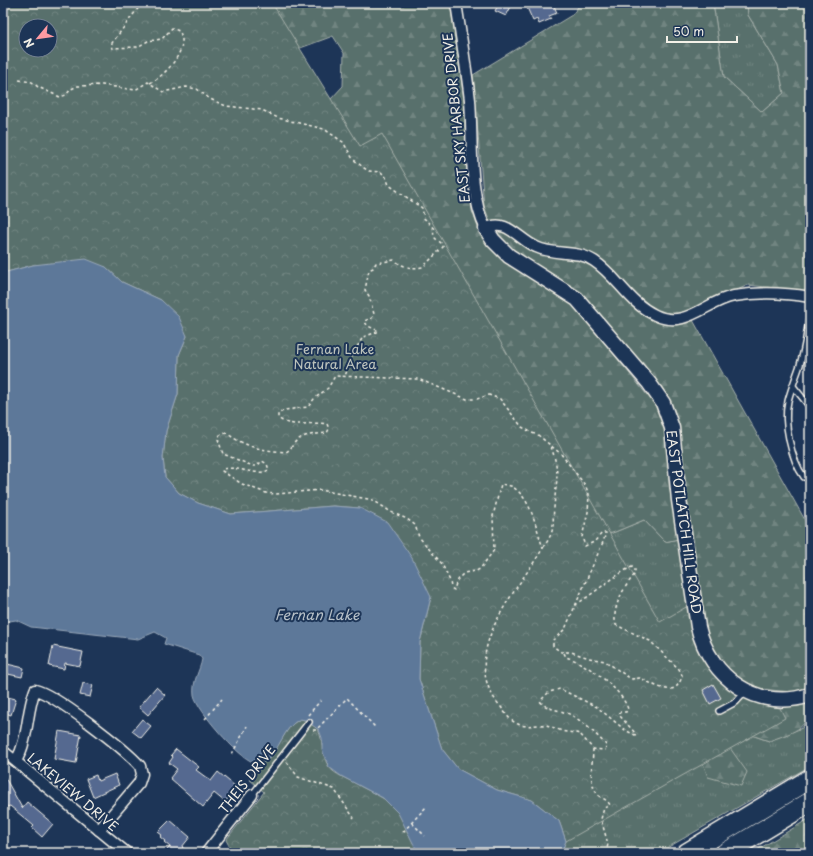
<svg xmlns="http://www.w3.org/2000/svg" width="813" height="856" viewBox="0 0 813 856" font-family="'Playpen Sans',sans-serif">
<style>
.grass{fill:url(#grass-tufts);stroke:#a6b0aa}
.forest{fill:url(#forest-firs);stroke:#a6b0aa}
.park{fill:url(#park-crowns);stroke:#a6b0aa;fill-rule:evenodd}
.water{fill:#5d7899;stroke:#99a8b9}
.building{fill:#556990;stroke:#f4f1e8}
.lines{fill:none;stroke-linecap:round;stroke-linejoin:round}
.lane-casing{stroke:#f4f1e8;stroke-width:8}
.street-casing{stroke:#f4f1e8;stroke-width:13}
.secondary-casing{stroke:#f4f1e8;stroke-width:17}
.highway-casing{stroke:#f4f1e8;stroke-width:22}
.path{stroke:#f4f1e8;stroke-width:1.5;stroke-dasharray:3 3;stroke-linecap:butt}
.lane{stroke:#1d3557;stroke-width:5}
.street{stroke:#1d3557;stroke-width:10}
.secondary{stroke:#1d3557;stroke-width:14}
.highway{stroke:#1d3557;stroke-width:19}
.labels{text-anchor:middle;stroke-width:4;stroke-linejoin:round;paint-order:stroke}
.street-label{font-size:13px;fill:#f4f1e8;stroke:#1d3557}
.park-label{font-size:13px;fill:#bec4bd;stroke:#1d3557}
.water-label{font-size:14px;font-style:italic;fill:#b8c1c8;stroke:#1d3557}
</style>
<defs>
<pattern id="grass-tufts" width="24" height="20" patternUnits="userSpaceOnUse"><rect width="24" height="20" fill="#59706c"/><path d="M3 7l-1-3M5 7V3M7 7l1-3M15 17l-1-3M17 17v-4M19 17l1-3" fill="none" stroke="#718581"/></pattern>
<pattern id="forest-firs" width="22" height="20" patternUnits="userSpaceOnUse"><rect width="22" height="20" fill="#59706c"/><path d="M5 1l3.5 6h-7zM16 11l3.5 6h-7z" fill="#718581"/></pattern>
<pattern id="park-crowns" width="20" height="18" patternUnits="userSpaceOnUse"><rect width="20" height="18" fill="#59706c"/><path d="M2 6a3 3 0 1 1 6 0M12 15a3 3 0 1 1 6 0" fill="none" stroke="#718581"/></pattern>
</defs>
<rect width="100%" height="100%" fill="#1d3557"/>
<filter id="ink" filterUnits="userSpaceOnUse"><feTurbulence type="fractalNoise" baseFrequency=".025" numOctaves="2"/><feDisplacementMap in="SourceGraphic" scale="8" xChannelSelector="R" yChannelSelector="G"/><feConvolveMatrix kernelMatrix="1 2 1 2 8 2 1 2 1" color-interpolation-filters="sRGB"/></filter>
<g filter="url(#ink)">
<g class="grass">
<polygon points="713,3 747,3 748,15 778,65 784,93 762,112 724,77"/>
<polygon points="644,520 665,542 678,539 697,646 703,659 718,677 737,730 769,741 802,728 810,715 810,766 658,853 569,853 563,848 566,841 544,556 615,532"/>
</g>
<g class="forest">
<path d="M3 3H220L231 24 265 22 269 3H300L338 8 364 3H450L464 98 468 183 472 211 479 230 489 246 511 266 574 305 660 411 667 432 669 485 678 539 665 542 644 520 615 532 544 556 502 551 482 559 463 581 446 629 438 667 427 679H419L420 642 431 597 412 558 387 522 390 496 401 490 427 491 441 481 438 450 453 416 446 401 426 403 408 415 401 417 399 402 419 351V295L400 258 386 251 371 260 362 291 340 295 329 308 333 321 343 334 333 347 306 346 298 364 308 380 305 392 294 393 268 378 258 386 249 403 187 428C177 413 175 371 180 354 181 348 184 342 187 336L179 317 161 300 122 282 106 267 86 259 126 217 192 193 207 205 209 225 230 234 261 225 279 199 269 166 343 86 344 53 333 36 284 54 254 83 226 135 194 158 174 162 163 146 185 57 175 28 153 14 123 16 93 36 50 35V26H26V35H19L16 43 25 55 89 72 93 86 82 100 50 106 12 108 3 117Z"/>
<polygon points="581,3 713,3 724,77 762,112 784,93 778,65 748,15 747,3 810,3 810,292 748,285 689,313 810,529 810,687 791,692 761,689 737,678 719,659 707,635 685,499 679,431 674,410 662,387 578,293 508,246 493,229 484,206 473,75 572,15"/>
<path d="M810 704C810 730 790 733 769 741L737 730 767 706 780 708Z"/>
<polygon points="725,741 747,772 741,786 708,777 696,744"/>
<polygon points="810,818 810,853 752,853"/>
</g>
<g class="park">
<path d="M3 3H272L360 146 382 134 660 622 688 606C691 619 693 634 698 647 711 682 744 702 780 708L785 718 566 841 559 821 532 800 497 790 458 769 442 749 419 679 420 642 431 597 360 508 333 506 231 514 198 503 179 493 165 477 163 458 166 431 178 394 179 355 187 336 161 300 122 282 106 267 33 265 3 273ZM26 26H50V50H26Z"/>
<path d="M300 719C329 723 317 750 329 767 334 774 347 779 355 783 364 789 375 793 384 799 401 810 411 835 418 853H233L226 840 264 792 249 779 261 763 269 759 290 726Z"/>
</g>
<path class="water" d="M86 259 106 267 122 282 161 300 179 317 187 336 179 355 178 394 166 431 163 458 165 477 179 493 198 503 231 514 333 506 360 508 387 522 412 558 431 597 420 642 419 679 442 749 458 769 497 790 532 800 559 821 566 841 563 848 559 853H418L398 813 383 798 341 776 329 767 322 750V738L319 730 305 720 300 719C283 727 280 751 265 762 262 762 256 763 253 762 238 757 197 710 194 695 192 681 200 671 202 659L199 655 164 644 166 638 155 632 138 639 31 627 16 620 3 622V273L33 265Z"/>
<g class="building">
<polygon points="499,3 513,3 506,16 495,11"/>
<polygon points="525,3 553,3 557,13 549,16 551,19 539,24 537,19 533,21"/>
<polygon points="53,646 83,652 80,666 65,663 64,669 49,666"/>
<polygon points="3,663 24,668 22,677 3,673"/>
<polygon points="83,683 93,685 90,697 80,695"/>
<polygon points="713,684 721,698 710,704 703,690"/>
<polygon points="156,687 165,695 148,715 139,707"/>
<polygon points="3,696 16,699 11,715 3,712"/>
<polygon points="142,719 151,726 141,738 132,731"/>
<polygon points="59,731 81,735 76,763 54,759"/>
<polygon points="176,749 199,767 196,770 211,781 218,772 236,787 225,802 214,793 203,807 170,778 177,769 169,763 173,757 171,755"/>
<polygon points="3,774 22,808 27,802 53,824 42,837 32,828 34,826 10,806 7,807 3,800"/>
<polygon points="115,774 119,785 93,797 86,779 96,775 98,781"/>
<polygon points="170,820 190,837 182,847 189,853 164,853 170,847 164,842 165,841 160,837 162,835 158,832"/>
</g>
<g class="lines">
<g class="lane-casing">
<g id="lane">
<path d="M810 311C808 329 805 347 800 365 796 377 791 389 788 401 783 422 791 460 804 477L810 478"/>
<polyline points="793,386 810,407"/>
<polyline points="719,711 736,702 746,691"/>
<polyline points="252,795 309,722"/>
</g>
</g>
<g class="street-casing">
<g id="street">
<path d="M456 3C461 35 466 67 470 100 473 138 468 195 486 229 506 217 519 240 536 247 555 256 576 249 594 261 617 276 628 302 655 315 686 330 706 301 734 296 758 292 786 293 810 297"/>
<polyline points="3,751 127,853"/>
<path d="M16 761C29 739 26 713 35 690 55 694 126 750 140 766L142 774 139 783 99 830"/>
<polyline points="206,853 252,795"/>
</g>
</g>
<g class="secondary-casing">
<path id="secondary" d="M486 229 493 240 509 256 577 299 649 383 663 403 672 428 679 500 698 627C710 678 757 712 810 695"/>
</g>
<g class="highway-casing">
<g id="highway">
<polyline points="687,853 810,779"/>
<polyline points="725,853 810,802"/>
</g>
</g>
<g class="path">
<path d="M142 3 112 43 111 46 112 48 137 47 148 41 162 39 172 28 179 31C191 48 165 76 150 83"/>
<path d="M19 80 32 82 38 87 60 97 66 95 71 89 78 86 102 85 135 90 148 82 163 92 186 87 197 89 210 99 226 106 262 110 278 118 324 129 343 142 353 159 364 168 369 171 381 172 386 177 389 185 422 208 424 218 434 229C432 240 437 238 443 245V247L423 267C411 269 403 267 394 260L376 263 373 268 369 270 365 290 369 296 374 314 372 318 364 321 368 326 379 331 377 332 363 337 354 352 345 376"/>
<path d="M543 548C556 529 552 528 554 508 556 479 561 473 550 444"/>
<path d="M564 653 566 657C586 663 621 688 628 709L626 712H620L619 715 636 734 635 735 625 730 597 707 560 689 549 692 540 701C548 711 560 709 571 715 585 723 597 735 607 746L605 750 593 749 580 734C574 732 568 733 562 731 556 729 551 726 545 725 536 724 526 728 518 724 510 721 506 714 501 707 455 655 516 593 543 548 536 528 532 500 513 487 510 485 505 485 501 484L493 516 494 550 480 569 476 571 464 573 457 580 454 590 451 588 450 581 442 564 419 537 415 525 407 519 391 512 373 500 320 490 276 494 266 493 242 484 222 471 223 469C237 465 256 477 269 470L267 464 262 461 257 466H253L223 454 218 439 220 435 226 433C248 448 260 450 286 452 292 449 293 442 299 439 306 434 319 434 327 433L329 429 327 424C311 421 291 429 278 418V414L285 410 308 407 314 399 328 388 335 376 418 379 467 399H477L489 395 500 399 522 427 532 433 538 435 561 454 585 485 589 494 588 512 582 537 585 546 594 542 602 533H606L603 542 565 629 553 640V646L561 652H571L589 658 605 661 631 679 640 678C652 683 677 702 682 675L679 669 650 641 616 625C611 608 624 587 635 574V570L633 567C627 566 585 600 575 605"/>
<polyline points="308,715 321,700"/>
<polyline points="205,719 222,699"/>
<polyline points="313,730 316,730 347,698 375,727"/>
<path d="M593 749C593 766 587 780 598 795 602 799 607 799 610 805L604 808 601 819 608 844 606 853"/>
<polyline points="232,754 247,726"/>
<polyline points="287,762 298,777 334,789 354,818"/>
<polyline points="412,823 425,836"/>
<polyline points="403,832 427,806"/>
</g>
<use href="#lane" class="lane"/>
<use href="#street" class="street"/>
<use href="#secondary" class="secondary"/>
<use href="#highway" class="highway"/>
</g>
</g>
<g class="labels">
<g class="street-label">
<text transform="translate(456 118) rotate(-96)" y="5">EAST SKY HARBOR DRIVE</text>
<text transform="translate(684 522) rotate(82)" y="5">EAST POTLATCH HILL ROAD</text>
<text transform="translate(247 779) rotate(-52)" y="5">THEIS DRIVE</text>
<text transform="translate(73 792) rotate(40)" y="5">LAKEVIEW DRIVE</text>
</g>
<g class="park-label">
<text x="335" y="354">Fernan Lake<tspan x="335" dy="15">Natural Area</tspan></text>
</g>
<g class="water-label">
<text x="317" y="620">Fernan Lake</text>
</g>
</g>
<rect width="813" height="856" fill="none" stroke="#1d3557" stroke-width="16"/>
<rect x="8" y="8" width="797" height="840" fill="none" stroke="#f4f1e8" stroke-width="1.5" filter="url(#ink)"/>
<g transform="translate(38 38) rotate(241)"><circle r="19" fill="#1d3557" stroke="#738091"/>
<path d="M0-3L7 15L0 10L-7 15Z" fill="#ff9aa2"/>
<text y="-6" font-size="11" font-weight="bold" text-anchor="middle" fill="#f4f1e8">N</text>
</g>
<path d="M667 36v6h70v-6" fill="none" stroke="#f4f1e8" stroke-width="2"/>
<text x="673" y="36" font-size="12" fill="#f4f1e8" stroke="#1d3557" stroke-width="3" paint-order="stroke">50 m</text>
</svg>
